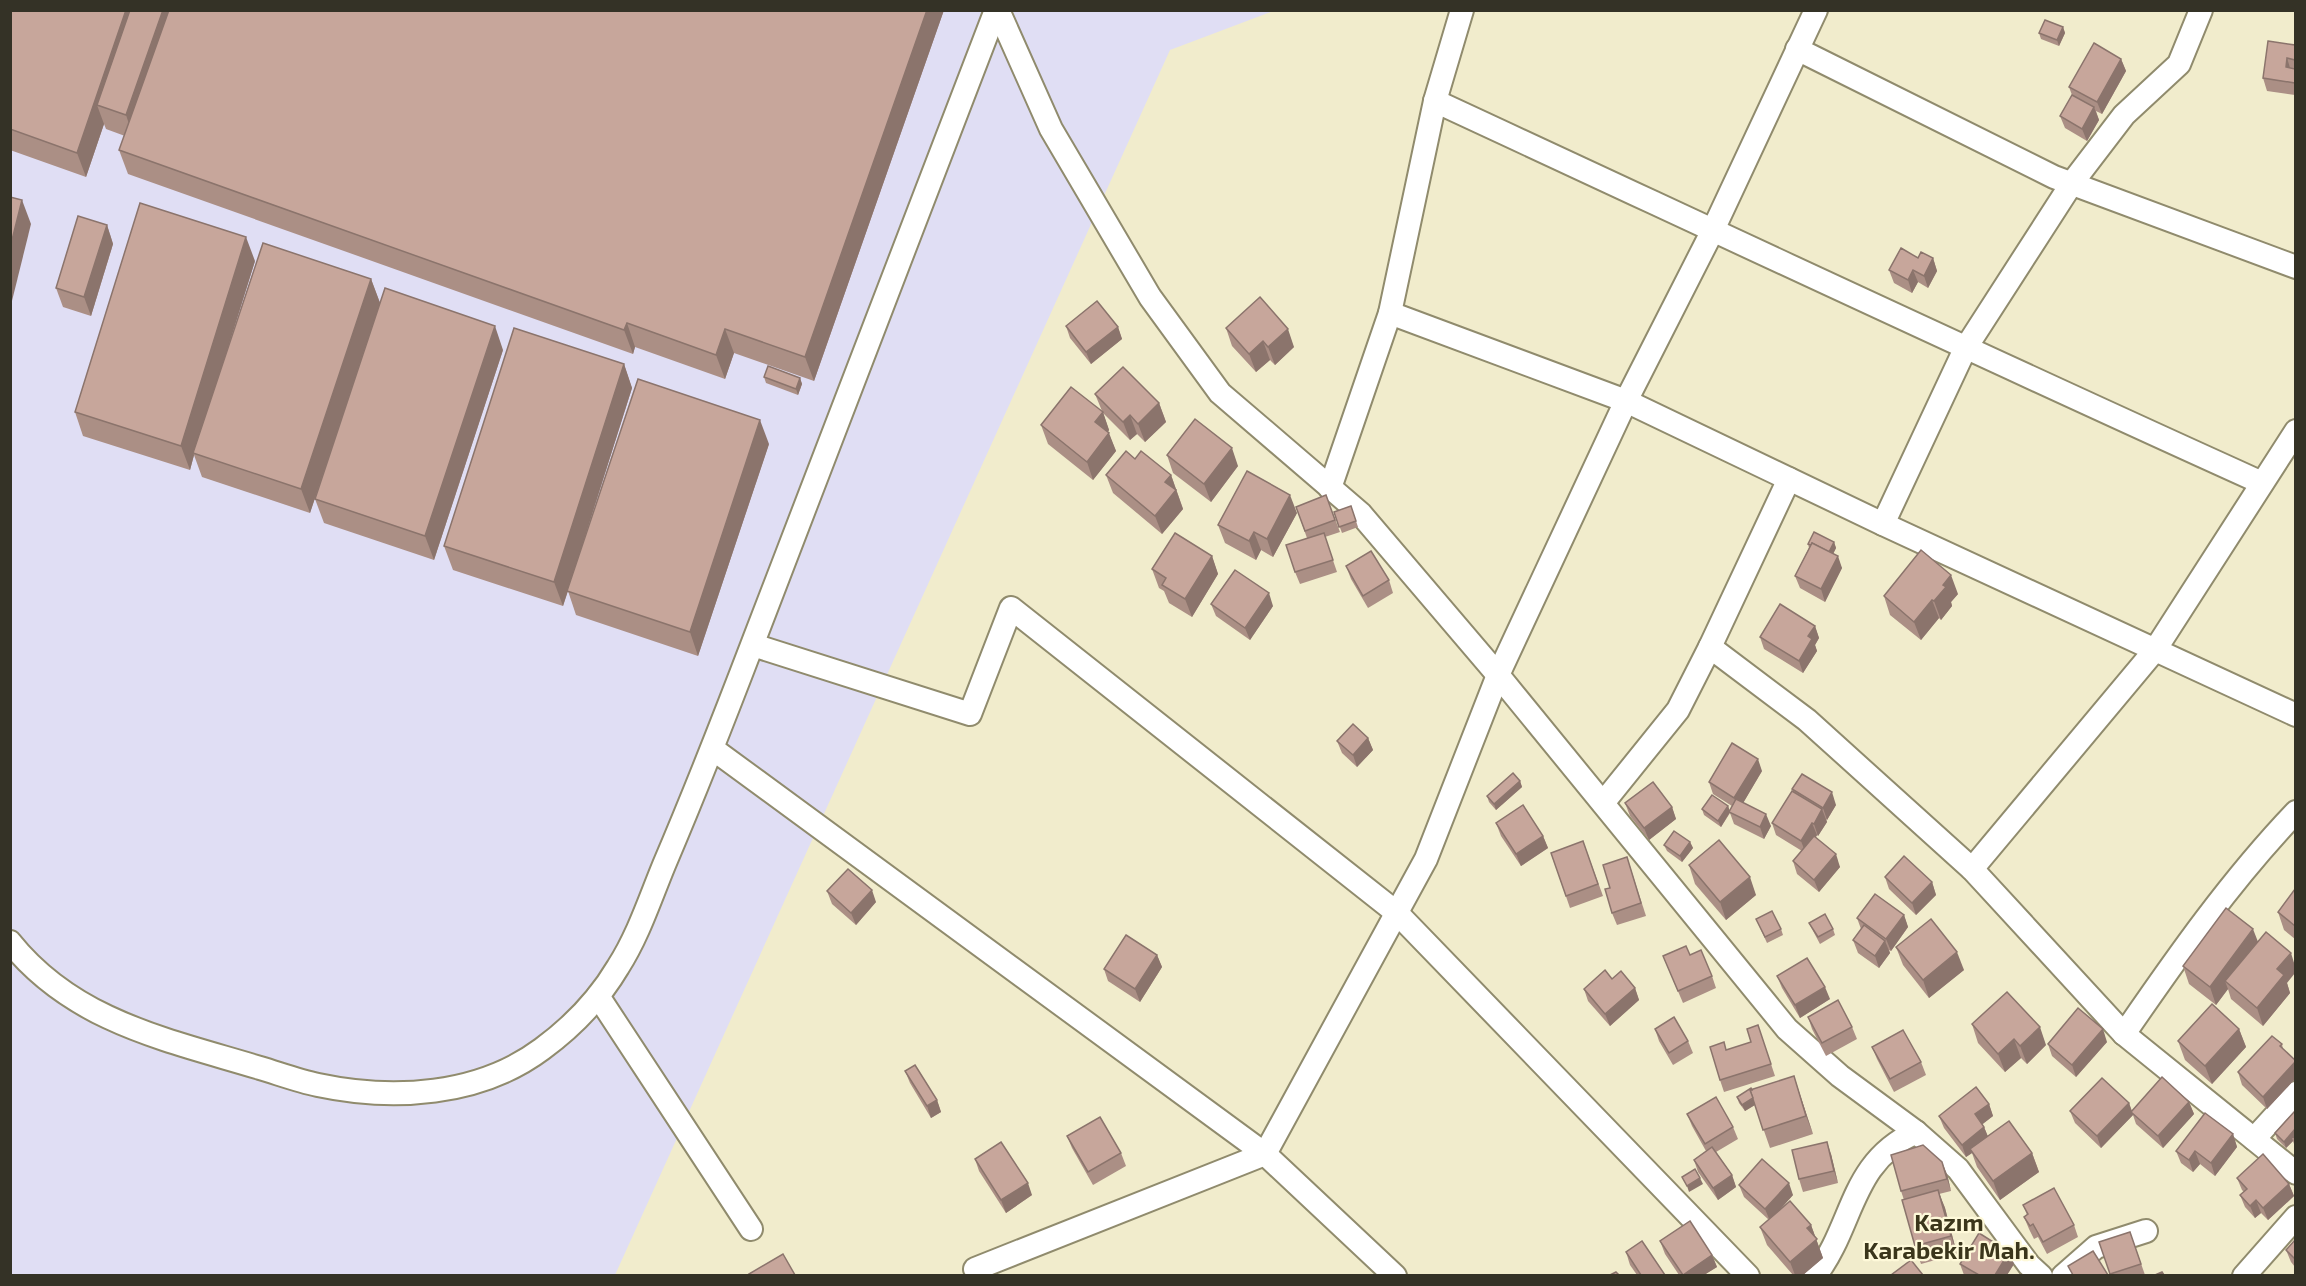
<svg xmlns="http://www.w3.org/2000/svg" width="2306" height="1286" viewBox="0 0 2306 1286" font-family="'Exo 2',sans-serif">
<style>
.industrial{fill:#e0def4}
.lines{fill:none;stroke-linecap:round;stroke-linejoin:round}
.minor-casing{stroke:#908b6d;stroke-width:26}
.minor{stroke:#fff;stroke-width:22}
.wall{fill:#ab8f85}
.shaded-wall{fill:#8b746c}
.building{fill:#c7a69b;stroke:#8b746c;stroke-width:1.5}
.labels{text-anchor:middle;stroke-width:4.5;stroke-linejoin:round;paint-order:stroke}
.district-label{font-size:24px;font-weight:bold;fill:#3b361b;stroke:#fef9d9}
</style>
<rect width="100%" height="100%" fill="#f1eccc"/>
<polygon class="industrial" points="10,11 1273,11 1170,50 615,1275 11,1275"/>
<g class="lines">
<g class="minor-casing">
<g id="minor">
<polyline points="998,10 1051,129 1150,297 1220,393 1360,513 1498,675 1787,1029 1840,1076 1916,1132 1958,1169 2029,1265 2041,1276"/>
<polyline points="1797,49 2054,177 2296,267"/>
<path d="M1435 101C1711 229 1985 358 2262 483"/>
<polyline points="1390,313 1626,401 1883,524 2296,715"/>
<polyline points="1330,488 1390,313 1435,101 1462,10"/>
<polyline points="1883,524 1965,349 2072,183 2124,115 2179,64 2201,10"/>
<polyline points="753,645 970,714 1011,608 1397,913 1748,1276"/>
<polyline points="1710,647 1789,479"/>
<polyline points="713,749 1265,1154 1395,1276"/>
<polyline points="1603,803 1678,710 1710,647 1807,720 1972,869 2124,1034 2296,1173"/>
<polyline points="1972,869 2155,650 2296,431"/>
<path d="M10 942C74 1022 168 1040 260 1068 280 1074 299 1081 318 1085 393 1101 479 1096 542 1049 572 1027 599 999 618 967 638 936 650 899 664 865 696 790 725 716 754 640 835 430 915 220 996 10"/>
<polyline points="598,996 751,1229"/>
<path d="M2124 1034C2177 957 2231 880 2296 812"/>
<polyline points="2254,1139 2296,1093"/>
<polyline points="975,1269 1265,1154 1426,859 1498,675 1626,401 1713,230 1816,10"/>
<path d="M1815 1276C1855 1224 1849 1163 1916 1132"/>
<polyline points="2063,1276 2096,1247 2146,1231"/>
<polyline points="2244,1276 2296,1217"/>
</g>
</g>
<use href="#minor" class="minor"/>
</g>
<g class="wall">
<polygon points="10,10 944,10 814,381 734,353 725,379 635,347 633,354 128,174 119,150 125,136 106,129 104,124 86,177 10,150"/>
<polygon points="2063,27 2065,33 2059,46 2041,39 2039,33"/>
<polygon points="2295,45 2295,95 2267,91 2263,78"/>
<polygon points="2121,59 2126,71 2102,114 2096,111 2099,120 2087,141 2065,128 2060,116 2072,95 2069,87"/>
<polygon points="107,225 113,244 91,316 63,307 56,288"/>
<polygon points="1918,258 1933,258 1937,271 1928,288 1918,282 1912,293 1894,283 1889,270"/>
<polygon points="255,261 221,370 371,279 380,303 310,513 202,477 194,455 190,470 83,436 75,412"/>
<polygon points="1066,326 1118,327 1122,339 1091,364 1070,338"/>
<polygon points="1226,328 1294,347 1275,365 1270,360 1256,372 1232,346"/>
<polygon points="503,350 434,560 324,523 315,499"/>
<polygon points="624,364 632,388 576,565 769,444 698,656 576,615 568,591 563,606 453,570 444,546"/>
<polygon points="764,377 800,378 802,384 798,395 766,383"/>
<polygon points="1095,394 1159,403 1166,422 1145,442 1137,434 1130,440 1103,413 1109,430 1108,432 1116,451 1093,480 1048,444 1041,425 1102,411"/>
<polygon points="1167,455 1238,466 1211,502 1173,473"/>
<polygon points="1135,459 1171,475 1183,509 1162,534 1113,493 1106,475"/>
<polygon points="1326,495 1340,532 1325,537 1337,572 1300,584 1295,572 1307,538 1296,507"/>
<polygon points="1351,506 1358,527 1342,533 1334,512"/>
<polygon points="1297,513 1273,557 1261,550 1256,560 1225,543 1218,525"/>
<polygon points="1834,542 1836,548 1833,554 1842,568 1825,602 1800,588 1795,576 1809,548 1808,544"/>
<polygon points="1212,556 1218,574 1192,617 1169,603 1164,591 1159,588 1152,569"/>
<polygon points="1346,566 1389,580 1393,593 1368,608 1351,579"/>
<polygon points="1958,594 1951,602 1952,606 1941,620 1939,618 1921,640 1890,615 1884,596"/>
<polygon points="1211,604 1273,606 1250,640 1216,616"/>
<polygon points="1815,626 1819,638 1815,645 1817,651 1803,673 1764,649 1760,637"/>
<polygon points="1368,738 1373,750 1357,767 1342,753 1337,741"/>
<polygon points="1762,771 1743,803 1771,826 1764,839 1734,824 1730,813 1721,827 1704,815 1702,809 1728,806 1730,811 1732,806 1713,794 1709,782"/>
<polygon points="1520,781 1522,787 1496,810 1489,802 1487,796"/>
<polygon points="1792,789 1836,805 1827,820 1826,819 1827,822 1818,836 1817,835 1816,837 1840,867 1819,892 1797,874 1793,861 1802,851 1776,835 1772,823 1793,792"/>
<polygon points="1625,803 1672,807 1676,819 1649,840 1630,816"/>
<polygon points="1496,823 1543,836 1548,848 1521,866 1501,836"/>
<polygon points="1583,841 1603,896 1570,908 1551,853"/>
<polygon points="1690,842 1693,848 1682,862 1667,851 1664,845"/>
<polygon points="1627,857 1646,916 1617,925 1612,913 1610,888"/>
<polygon points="1689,865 1756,895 1726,920 1695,884"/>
<polygon points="1885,877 1932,882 1936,895 1916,915 1889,889"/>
<polygon points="2295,889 2295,939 2284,930 2278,912"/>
<polygon points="827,891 876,902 856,925 832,904"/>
<polygon points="1904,915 1908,927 1891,951 1889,950 1890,953 1879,968 1858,953 1853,940 1861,929 1857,918"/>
<polygon points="1756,919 1781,929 1783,935 1767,943"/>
<polygon points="1809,923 1833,929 1835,935 1820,944 1812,929"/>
<polygon points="2258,941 2287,983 2290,993 2263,1026 2231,999 2228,989 2216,1005 2189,984 2183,966"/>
<polygon points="1896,947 1964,970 1929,998 1903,965"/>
<polygon points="1157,955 1162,967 1140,1002 1108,981 1104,969"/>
<polygon points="1690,955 1712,976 1716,988 1683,1003 1663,956"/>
<polygon points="1777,976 1830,999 1800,1018 1782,988"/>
<polygon points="1612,979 1635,988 1639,1000 1610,1026 1588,1001 1584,989"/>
<polygon points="1808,1017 1852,1027 1857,1039 1826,1056 1812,1029"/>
<polygon points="1972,1024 2046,1045 2027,1064 2021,1058 2005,1072 1978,1043"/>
<polygon points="1758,1025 1775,1076 1724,1092 1720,1080 1727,1050 1751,1042"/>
<polygon points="1655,1029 1688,1041 1693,1053 1673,1065 1659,1041"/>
<polygon points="2239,1029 2246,1047 2212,1084 2185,1060 2178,1041"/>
<polygon points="2107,1042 2076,1077 2052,1056 2048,1044"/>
<polygon points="2282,1044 2283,1049 2295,1060 2295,1079 2267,1109 2242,1085 2238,1072"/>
<polygon points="1872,1047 1921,1062 1926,1075 1894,1092 1877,1059"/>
<polygon points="905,1071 937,1100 941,1112 931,1118 910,1083"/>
<polygon points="1794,1076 1813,1134 1770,1148 1755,1105 1745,1111 1739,1103 1737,1097 1752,1090"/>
<polygon points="2189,1102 2194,1114 2163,1148 2136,1124 2133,1115 2101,1148 2075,1123 2070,1111 2129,1103 2132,1111"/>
<polygon points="1989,1104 1993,1116 1982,1124 1984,1127 1988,1137 2032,1153 2039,1172 2000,1200 1977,1167 1972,1153 1966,1157 1944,1128 1939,1116"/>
<polygon points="2295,1113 2295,1147 2293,1141 2286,1148 2277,1139 2275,1133"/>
<polygon points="1687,1114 1733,1127 1738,1139 1716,1152 1732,1175 1736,1187 1718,1200 1698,1172 1694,1160 1706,1151 1692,1126"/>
<polygon points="2233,1134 2237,1147 2215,1176 2200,1164 2193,1172 2181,1163 2176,1151"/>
<polygon points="1067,1136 1121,1153 1126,1166 1093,1185 1072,1148"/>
<polygon points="1831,1154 1838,1183 1803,1192 1799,1179"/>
<polygon points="975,1159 1032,1195 1006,1213 979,1171"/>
<polygon points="1947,1174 1951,1191 1939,1194 1945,1208 1957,1254 1921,1264 1915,1246 1904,1200 1901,1191"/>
<polygon points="2237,1178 2289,1184 2294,1196 2268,1220 2261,1213 2255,1218 2245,1207 2240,1195 2244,1192 2242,1190"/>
<polygon points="1739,1185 1793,1195 1779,1210 1811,1225 1823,1258 1803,1275 1793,1275 1767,1245 1760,1227 1769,1220 1744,1197"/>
<polygon points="2023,1205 2074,1225 2078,1237 2047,1254 2038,1237 2034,1239 2029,1229 2024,1217 2027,1215"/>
<polygon points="2130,1232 2145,1275 2111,1275 2099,1242"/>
<polygon points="2295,1240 2295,1267 2291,1262 2286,1250"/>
<polygon points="1660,1241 1712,1255 1717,1267 1704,1275 1679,1275 1665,1254"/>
<polygon points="1626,1252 1665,1275 1637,1275 1630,1265"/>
<polygon points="1960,1264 2014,1264 2007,1275 1964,1275"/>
</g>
<g class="shaded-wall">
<polygon points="126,10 143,10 97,105 104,124 86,177 77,153"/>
<polygon points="163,10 180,10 134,139 126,115"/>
<polygon points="927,10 944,10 814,381 805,357"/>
<polygon points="2063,27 2065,33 2059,46 2057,40"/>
<polygon points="2287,58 2291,71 2286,67"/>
<polygon points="2121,59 2126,71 2102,114 2097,102"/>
<polygon points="2094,107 2099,120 2087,141 2082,129"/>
<polygon points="22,200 31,224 10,309 10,248"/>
<polygon points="107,225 113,244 91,316 84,297"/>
<polygon points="246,237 255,261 195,453 193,453 194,455 190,470 181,446"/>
<polygon points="1933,258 1937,271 1928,288 1924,276"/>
<polygon points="1913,270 1918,282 1912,293 1908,280"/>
<polygon points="371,279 380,303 310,513 301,489"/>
<polygon points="627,323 635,347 633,354 624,330"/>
<polygon points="495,326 503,350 434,560 425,536"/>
<polygon points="1118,327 1122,339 1091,364 1086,352"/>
<polygon points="725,329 734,353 725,379 716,355"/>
<polygon points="1288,329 1294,347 1275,365 1268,347"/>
<polygon points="1263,341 1270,360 1256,372 1249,354"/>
<polygon points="624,364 632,388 563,606 554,582"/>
<polygon points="800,378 802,384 798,395 796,389"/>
<polygon points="1159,403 1166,422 1145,442 1138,424"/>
<polygon points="1103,412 1109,430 1102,440 1095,422"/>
<polygon points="1130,415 1137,434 1130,440 1123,422"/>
<polygon points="760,420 769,444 698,656 690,632"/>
<polygon points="1109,433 1116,451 1093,480 1087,462"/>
<polygon points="1232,448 1238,466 1211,502 1204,484"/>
<polygon points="1171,475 1183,509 1162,534 1155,516 1165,482"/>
<polygon points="1290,495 1297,513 1273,557 1267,539"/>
<polygon points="1254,532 1261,550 1256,560 1249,541"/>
<polygon points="1834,542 1836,548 1830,560 1828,554"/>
<polygon points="1212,556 1218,574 1192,617 1185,599"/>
<polygon points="1838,556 1842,568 1825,602 1821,589"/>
<polygon points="1951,575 1958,594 1951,602 1952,606 1941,620 1934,601 1943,585"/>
<polygon points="1269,593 1273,606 1250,640 1245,628"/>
<polygon points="1932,600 1939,618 1921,640 1914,622"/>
<polygon points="1815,626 1819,638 1815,645 1817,651 1803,673 1799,661 1808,636"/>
<polygon points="1368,738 1373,750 1357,767 1353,755"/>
<polygon points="1758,759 1762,771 1739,810 1734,798"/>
<polygon points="1520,781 1522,787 1496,810 1494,804"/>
<polygon points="1832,792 1836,805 1827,820 1823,808"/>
<polygon points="1728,806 1730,812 1721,827 1718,821"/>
<polygon points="1672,807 1676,819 1649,840 1644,828"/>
<polygon points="1822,809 1827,822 1818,836 1814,824"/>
<polygon points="1766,814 1771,826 1764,839 1760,827"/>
<polygon points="1812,823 1817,835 1806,854 1801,841"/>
<polygon points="1543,836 1548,848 1521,866 1516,854"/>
<polygon points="1690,842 1693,848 1682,862 1680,856"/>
<polygon points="1836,854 1840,867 1819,892 1814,880"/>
<polygon points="1750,877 1756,895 1726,920 1720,902"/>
<polygon points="1932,882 1936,895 1916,915 1912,903"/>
<polygon points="872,890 876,902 856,925 851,913"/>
<polygon points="1904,915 1908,927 1891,951 1886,939"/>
<polygon points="2253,929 2260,947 2225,981 2228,989 2216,1005 2210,987"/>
<polygon points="1885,941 1890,953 1879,968 1875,956"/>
<polygon points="1957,952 1964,970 1929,998 1923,980"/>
<polygon points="2291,953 2295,966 2295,973 2287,983 2290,993 2263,1026 2257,1008 2277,969"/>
<polygon points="1157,955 1162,967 1140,1002 1135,989"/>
<polygon points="1825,987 1830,999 1800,1018 1795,1005"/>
<polygon points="1635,988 1639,1000 1610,1026 1605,1014"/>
<polygon points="2040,1027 2046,1045 2027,1064 2020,1046"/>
<polygon points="2103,1029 2107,1042 2076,1077 2072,1065"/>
<polygon points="2239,1029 2246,1047 2212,1084 2205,1066"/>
<polygon points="2014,1039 2021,1058 2005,1072 1998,1054"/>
<polygon points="2295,1062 2295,1079 2267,1109 2263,1097"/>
<polygon points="1794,1076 1800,1095 1813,1134 1806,1116"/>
<polygon points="1756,1097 1758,1103 1745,1111 1742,1105"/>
<polygon points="937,1100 941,1112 931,1118 927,1106"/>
<polygon points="2189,1102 2194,1114 2163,1148 2158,1136"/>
<polygon points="2129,1103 2133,1115 2101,1148 2097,1136"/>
<polygon points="1989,1104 1993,1116 1979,1127 1975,1114"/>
<polygon points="1984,1127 1989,1139 1970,1149 1972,1153 1966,1157 1962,1145"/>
<polygon points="2295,1129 2295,1138 2292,1138 2293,1141 2286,1148 2284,1142"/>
<polygon points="2233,1134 2237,1147 2215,1176 2211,1163"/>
<polygon points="1827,1142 1831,1154 1838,1183 1834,1171"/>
<polygon points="2195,1151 2200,1164 2193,1172 2189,1160"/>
<polygon points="2032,1153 2039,1172 2000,1200 1993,1181"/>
<polygon points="1942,1162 1947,1174 1951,1191 1947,1179"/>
<polygon points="1732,1175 1736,1187 1718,1200 1713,1188"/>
<polygon points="1700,1178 1703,1184 1689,1192 1687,1186"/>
<polygon points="1028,1183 1032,1195 1006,1213 1001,1200"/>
<polygon points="1789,1183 1793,1195 1770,1221 1765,1209"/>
<polygon points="2289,1184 2294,1196 2268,1220 2263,1208"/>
<polygon points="1938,1190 1945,1208 1957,1254 1951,1236"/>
<polygon points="2256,1200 2261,1213 2255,1218 2250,1206"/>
<polygon points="1811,1225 1823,1258 1803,1275 1795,1275 1790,1262 1807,1228"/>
<polygon points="2009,1252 2014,1264 2007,1275 1995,1275"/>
<polygon points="1712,1255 1717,1267 1704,1275 1683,1275"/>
</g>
<g class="building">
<polygon points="10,10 126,10 77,153 10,129"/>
<polygon points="130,10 163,10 126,115 97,105"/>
<polygon points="169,10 927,10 805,357 725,329 716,355 627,323 624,330 119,150"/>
<polygon points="2045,20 2063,27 2057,40 2039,33"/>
<polygon points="2268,41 2295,45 2295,60 2287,58 2286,67 2295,69 2295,83 2263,78"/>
<polygon points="2094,43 2121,59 2097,102 2069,87"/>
<polygon points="2072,95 2094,107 2082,129 2060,116"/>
<polygon points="10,197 22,200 10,248"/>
<polygon points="140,203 246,237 181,446 75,412"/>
<polygon points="78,216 107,225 84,297 56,288"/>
<polygon points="263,243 371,279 301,489 193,453"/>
<polygon points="1901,248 1918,258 1921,252 1933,258 1924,276 1913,270 1908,280 1889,270"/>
<polygon points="385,288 495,326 425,536 315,499"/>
<polygon points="1260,297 1288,329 1268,347 1263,341 1249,354 1226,328"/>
<polygon points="1097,301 1118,327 1086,352 1066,326"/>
<polygon points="514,328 624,364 554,582 444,546"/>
<polygon points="768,366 800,378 796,389 764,377"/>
<polygon points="1123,367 1159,403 1138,424 1130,415 1123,422 1095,394"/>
<polygon points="638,379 760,420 690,632 567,591"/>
<polygon points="1071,387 1103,412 1095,422 1109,433 1087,462 1041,425"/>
<polygon points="1195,419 1232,448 1204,484 1167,455"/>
<polygon points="1126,451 1135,459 1141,451 1171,475 1165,482 1176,490 1155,516 1106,475"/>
<polygon points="1247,471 1290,495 1267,539 1254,532 1249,541 1218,525"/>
<polygon points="1326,495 1335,520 1305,531 1296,507"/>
<polygon points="1351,506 1356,521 1339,527 1334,512"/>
<polygon points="1814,532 1834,542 1829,552 1812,543 1811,545 1808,544"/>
<polygon points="1175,533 1212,556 1185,599 1162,585 1166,578 1152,569"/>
<polygon points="1324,533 1333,560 1295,572 1286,545"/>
<polygon points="1812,543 1838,556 1821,589 1795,576"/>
<polygon points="1921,550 1951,575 1943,585 1946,587 1934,601 1932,600 1914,622 1884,596"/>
<polygon points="1371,551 1389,580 1363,596 1346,566"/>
<polygon points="1235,570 1269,593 1245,628 1211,604"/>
<polygon points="1780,604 1815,626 1808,636 1812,639 1799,661 1760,637"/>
<polygon points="1353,724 1368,738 1353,755 1337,741"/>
<polygon points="1732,743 1758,759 1734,798 1709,782"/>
<polygon points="1513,773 1520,781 1494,804 1487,796"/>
<polygon points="1802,774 1832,792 1823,808 1792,789"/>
<polygon points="1653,782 1672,807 1644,828 1625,803"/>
<polygon points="1792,791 1822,809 1814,824 1812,823 1801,841 1772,823"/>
<polygon points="1712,795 1728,806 1718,821 1702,809"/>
<polygon points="1736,799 1766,814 1760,827 1729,812"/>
<polygon points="1523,805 1543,836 1516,854 1496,823"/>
<polygon points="1674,831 1690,842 1680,856 1664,845"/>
<polygon points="1814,836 1836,854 1814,880 1793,861"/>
<polygon points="1719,840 1750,877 1720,902 1689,865"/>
<polygon points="1583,841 1598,884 1566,896 1551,853"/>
<polygon points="1904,856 1932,882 1912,903 1885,877"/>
<polygon points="1627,857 1641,903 1612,913 1605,889 1610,888 1603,865"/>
<polygon points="848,869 872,890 851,913 827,891"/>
<polygon points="2295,889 2295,926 2278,912"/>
<polygon points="1875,894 1904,915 1886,939 1857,918"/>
<polygon points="2226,908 2253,929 2210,987 2183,966"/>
<polygon points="1772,911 1781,929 1765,937 1756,919"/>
<polygon points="1825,914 1833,929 1818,937 1809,923"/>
<polygon points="1931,919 1957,952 1923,980 1896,947"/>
<polygon points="1864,925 1885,941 1875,956 1853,940"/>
<polygon points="2266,932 2291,953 2277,969 2284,975 2257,1008 2225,981"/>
<polygon points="1126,935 1157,955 1135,989 1104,969"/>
<polygon points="1686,946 1690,955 1701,950 1712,976 1678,991 1663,956"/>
<polygon points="1807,958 1825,987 1795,1005 1777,976"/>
<polygon points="1605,970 1612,979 1621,971 1635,988 1605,1014 1584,989"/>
<polygon points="2007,992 2040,1027 2020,1046 2014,1039 1998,1054 1972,1024"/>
<polygon points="1838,1000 1852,1027 1822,1043 1808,1017"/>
<polygon points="2212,1004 2239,1029 2205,1066 2178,1041"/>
<polygon points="2078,1008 2103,1029 2072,1065 2048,1044"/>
<polygon points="1674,1017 1688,1041 1669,1053 1655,1029"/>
<polygon points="1758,1025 1771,1064 1720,1080 1710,1047 1724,1042 1726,1050 1751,1042 1747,1029"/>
<polygon points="1903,1030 1921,1062 1890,1079 1872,1047"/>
<polygon points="2272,1036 2282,1044 2280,1046 2295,1060 2295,1062 2263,1097 2238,1072"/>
<polygon points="915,1065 937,1100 927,1106 905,1071"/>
<polygon points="1794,1076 1806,1116 1763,1130 1750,1090"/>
<polygon points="2162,1077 2189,1102 2158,1136 2131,1112"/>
<polygon points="2102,1078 2129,1103 2097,1136 2070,1111"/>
<polygon points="1976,1087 1989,1104 1975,1114 1984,1127 1962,1145 1939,1116"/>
<polygon points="1751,1088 1752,1090 1750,1090 1753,1098 1742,1105 1737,1097"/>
<polygon points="1716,1097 1733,1127 1705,1144 1687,1114"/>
<polygon points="2294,1112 2295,1113 2295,1129 2284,1142 2275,1133"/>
<polygon points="2205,1113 2233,1134 2211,1163 2195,1151 2189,1160 2176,1151"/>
<polygon points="1100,1117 1121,1153 1088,1172 1067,1136"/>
<polygon points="2009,1121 2032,1153 1993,1181 1970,1149"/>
<polygon points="1001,1142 1028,1183 1001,1200 975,1159"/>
<polygon points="1827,1142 1834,1171 1799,1179 1792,1150"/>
<polygon points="1923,1145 1942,1162 1947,1179 1901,1191 1891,1155"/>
<polygon points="1712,1147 1732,1175 1713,1188 1694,1160"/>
<polygon points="2263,1154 2289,1184 2263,1208 2256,1200 2250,1206 2240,1195 2247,1189 2237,1178"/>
<polygon points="1762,1159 1789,1183 1765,1209 1739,1185"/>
<polygon points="1695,1169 1700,1178 1687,1186 1682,1177"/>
<polygon points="2054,1188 2074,1225 2043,1242 2033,1224 2030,1226 2024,1217 2028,1214 2023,1205"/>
<polygon points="1938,1190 1951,1236 1915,1246 1902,1200"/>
<polygon points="1790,1201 1811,1225 1807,1228 1817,1239 1790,1262 1760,1227"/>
<polygon points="1690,1221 1712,1255 1683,1275 1660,1241"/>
<polygon points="2130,1232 2141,1264 2110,1274 2099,1242"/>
<polygon points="1979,1233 2009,1252 1995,1275 1979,1275 1960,1264"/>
<polygon points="2295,1240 2295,1259 2286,1250"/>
<polygon points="1642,1241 1665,1275 1641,1275 1626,1252"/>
<polygon points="2093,1251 2108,1275 2073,1275 2068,1266"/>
<polygon points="783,1254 795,1275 750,1275 749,1274"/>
<polygon points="1911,1260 1923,1275 1891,1275"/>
<polygon points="1616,1272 1619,1275 1610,1275"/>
<polygon points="2162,1272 2164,1275 2155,1275"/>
</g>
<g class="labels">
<g class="district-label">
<text x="1949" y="1231">Kazım<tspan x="1949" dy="28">Karabekir Mah.</tspan></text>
</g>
</g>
<rect width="2306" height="1286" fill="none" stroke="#343226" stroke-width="24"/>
</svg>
